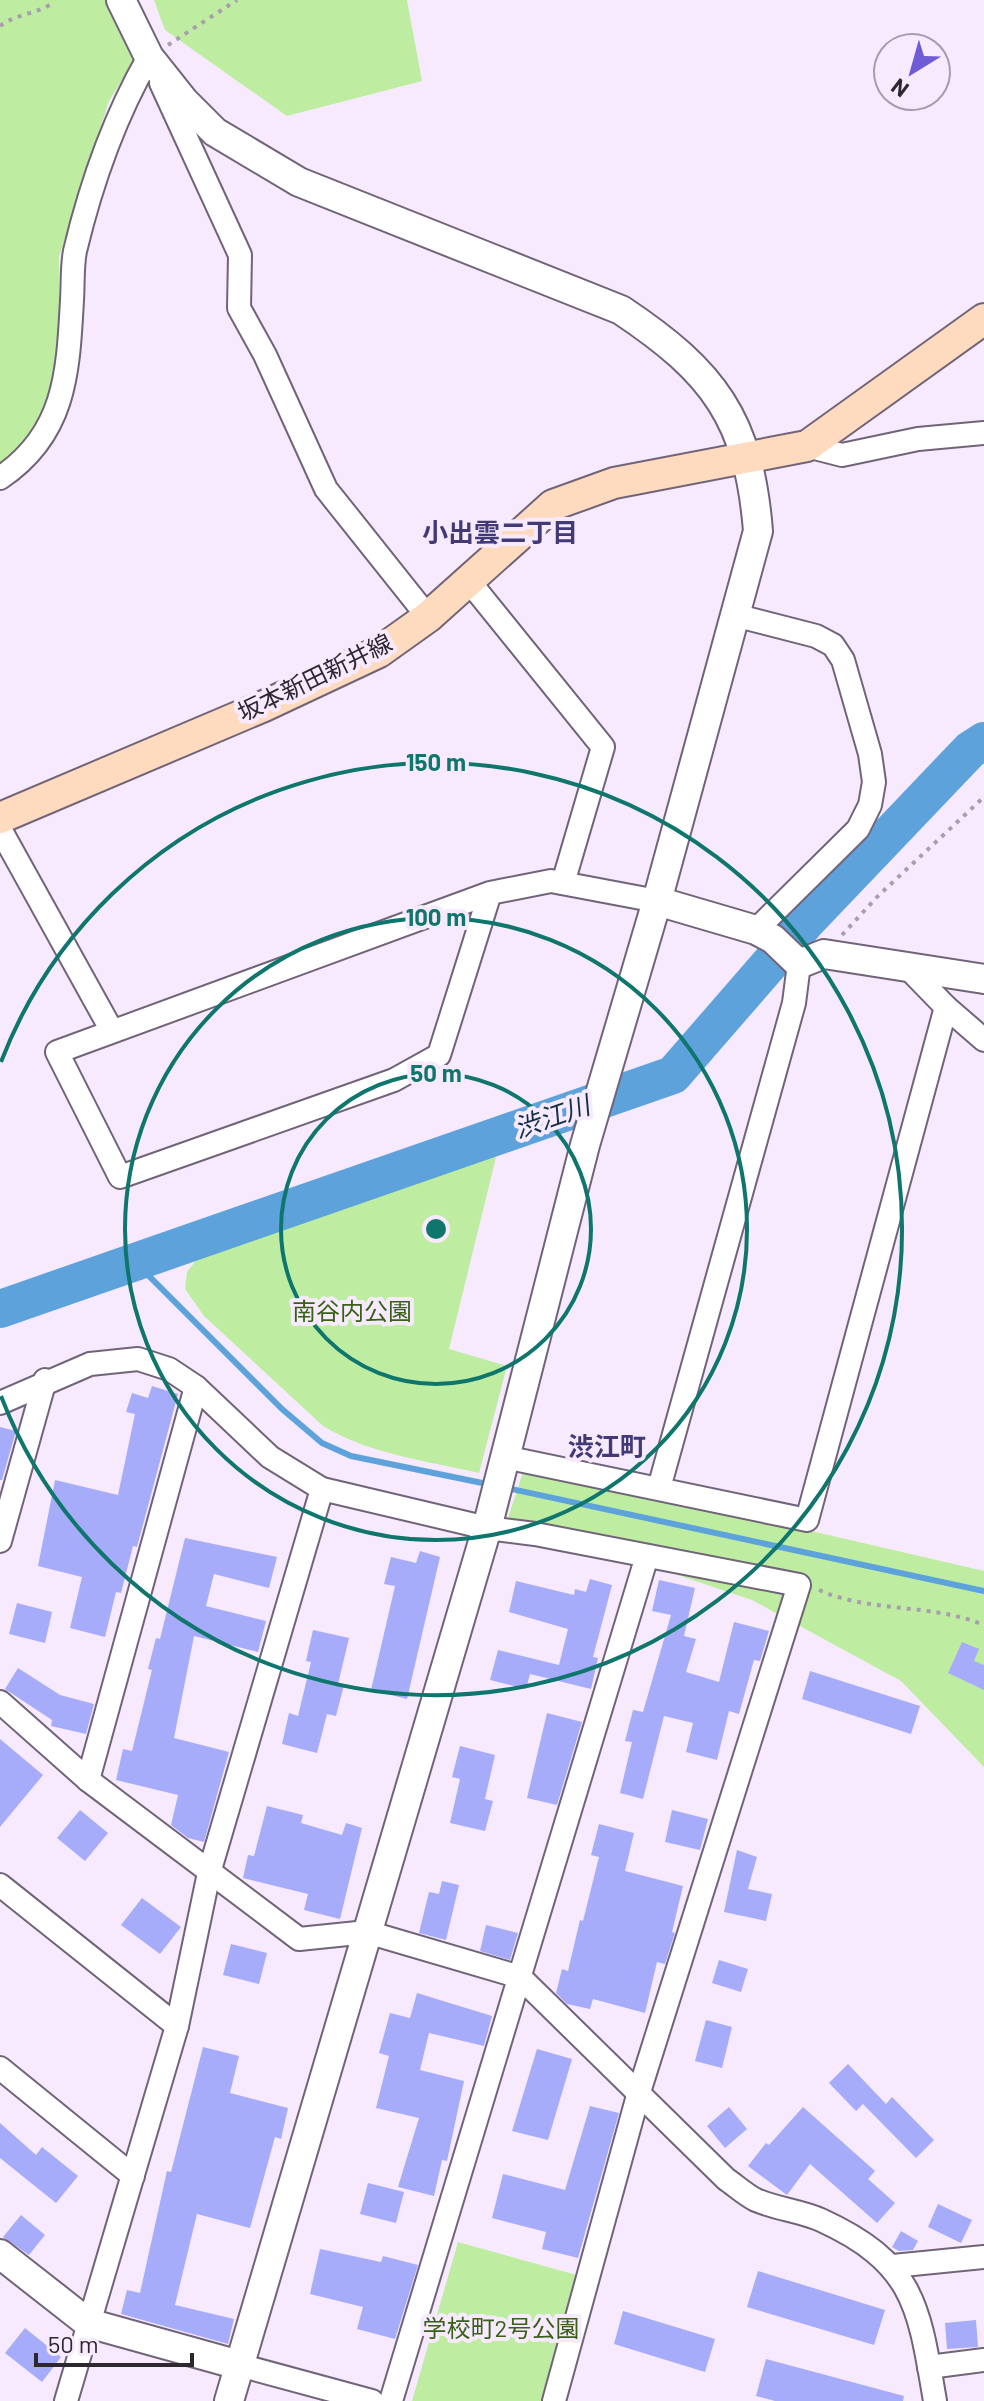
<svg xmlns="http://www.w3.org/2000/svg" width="984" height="2401" viewBox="0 0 984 2401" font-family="Barlow,'Noto Sans JP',sans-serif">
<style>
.green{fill:#beeda2}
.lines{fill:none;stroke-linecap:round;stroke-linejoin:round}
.stream{stroke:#5ea2dc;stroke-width:6}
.river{stroke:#5ea2dc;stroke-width:38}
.building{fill:#a6acf9}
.minor-casing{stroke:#716479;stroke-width:26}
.tertiary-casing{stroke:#716479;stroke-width:32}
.secondary-casing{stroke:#716479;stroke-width:34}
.path{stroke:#a89eae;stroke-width:4;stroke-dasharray:4 6;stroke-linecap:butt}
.minor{stroke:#fff;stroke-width:22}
.tertiary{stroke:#fff;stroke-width:28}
.secondary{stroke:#fedabe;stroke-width:30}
.ring{fill:none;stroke:#0f766e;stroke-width:4}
.labels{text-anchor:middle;stroke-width:8;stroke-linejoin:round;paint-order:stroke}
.street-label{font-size:24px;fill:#2d2730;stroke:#f7eafe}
.park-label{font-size:24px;fill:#386016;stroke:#f7eafe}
.neighbourhood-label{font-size:26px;font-weight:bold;fill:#413a76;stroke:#f7eafe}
.water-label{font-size:26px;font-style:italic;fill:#133048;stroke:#f7eafe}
.centre{fill:#0f766e;stroke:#f7eafe;stroke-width:4}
.ring-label{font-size:24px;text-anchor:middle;font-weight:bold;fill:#0f766e;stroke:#f7eafe;stroke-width:8;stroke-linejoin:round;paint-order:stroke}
</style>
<rect width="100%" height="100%" fill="#f7eafe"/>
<g class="green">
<polygon points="0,0 112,0 139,53 109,101 59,257 59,314 54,373 42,417 17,449 0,463"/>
<polygon points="154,0 407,0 422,81 287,116 165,30"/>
<path d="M497 1153 449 1349 507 1366 479 1473C427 1461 369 1454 323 1426L204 1316 185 1289 187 1272 204 1250Z"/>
<polygon points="523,1472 738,1514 984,1571 984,1767 901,1681 752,1600 508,1518"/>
<polygon points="458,2242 584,2277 548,2401 412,2401"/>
</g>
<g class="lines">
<g class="stream">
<polyline points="134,1261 282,1409 322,1443 351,1456 492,1485"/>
<polyline points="507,1488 984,1591"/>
</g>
<polyline class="river" points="0,1309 673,1075 805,923 970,750 984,741"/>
</g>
<g class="building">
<polygon points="152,1386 178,1394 137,1547 133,1546 121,1593 116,1592 105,1637 70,1628 82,1577 38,1566 55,1480 118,1495 135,1414 126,1412 132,1393 148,1398"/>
<polygon points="0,1427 16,1431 2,1480 0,1480"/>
<polygon points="185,1538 277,1557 269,1588 214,1574 206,1606 266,1621 258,1652 194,1636 174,1738 229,1752 204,1842 188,1838 171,1825 178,1795 116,1780 123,1749 132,1751 152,1670 148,1669 156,1638 160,1639"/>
<polygon points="420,1551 440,1557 407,1699 371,1690 395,1586 384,1584 391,1557 416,1563"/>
<polygon points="590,1579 612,1585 593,1657 598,1658 591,1689 530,1674 526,1689 490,1680 498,1650 559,1665 568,1629 509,1612 516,1581 574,1595 575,1589 586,1592"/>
<polygon points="659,1580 695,1588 684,1636 696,1639 686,1672 719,1682 734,1622 769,1631 760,1661 754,1660 739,1714 729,1711 717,1760 686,1752 693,1723 664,1716 643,1799 620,1793 632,1742 625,1741 633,1710 643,1712 671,1615 652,1611"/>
<polygon points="17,1603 52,1612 45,1643 9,1634"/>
<polygon points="313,1630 349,1638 338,1684 344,1685 336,1716 327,1714 317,1753 282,1744 289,1713 298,1716 311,1662 306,1661"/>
<polygon points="962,1642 979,1649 974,1661 984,1665 984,1690 948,1673"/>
<polygon points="18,1668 60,1695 94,1704 86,1734 51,1726 52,1720 5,1689"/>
<polygon points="810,1671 920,1706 911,1734 802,1699"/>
<polygon points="547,1713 582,1722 557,1805 527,1798"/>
<polygon points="0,1739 43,1775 0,1827"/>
<polygon points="460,1746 495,1755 485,1799 493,1801 485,1831 450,1823 460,1779 452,1777"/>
<polygon points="267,1806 303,1815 301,1823 342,1835 346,1823 362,1828 340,1919 304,1910 308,1894 243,1878 248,1855 254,1856"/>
<polygon points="80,1810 108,1833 85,1861 57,1838"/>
<polygon points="672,1810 708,1819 700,1850 665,1842"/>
<polygon points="599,1824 634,1833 625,1871 683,1886 672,1932 675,1933 665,1964 657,1962 645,2013 593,1999 590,2009 567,2004 556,1993 562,1969 568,1971 580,1920 583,1921 599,1857 591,1855"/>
<polygon points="737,1850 757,1857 748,1889 772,1894 766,1921 724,1912"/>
<polygon points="442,1881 459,1885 446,1940 419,1933 429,1892 439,1894"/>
<polygon points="142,1898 181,1927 160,1954 121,1925"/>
<polygon points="486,1925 518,1933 510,1960 480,1951"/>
<polygon points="231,1944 267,1953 259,1984 223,1975"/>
<polygon points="719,1960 748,1969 741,1992 712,1983"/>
<polygon points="417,1993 492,2016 484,2046 429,2033 420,2070 464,2081 447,2161 442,2160 434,2196 398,2187 419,2118 376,2108 389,2056 379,2053 390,2013 410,2018"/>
<polygon points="706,2020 732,2027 722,2068 695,2061"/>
<polygon points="203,2047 239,2056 230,2093 288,2108 281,2139 275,2137 250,2228 197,2214 175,2305 234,2319 228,2344 121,2314 127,2290 140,2293 167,2171 171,2172"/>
<polygon points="537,2049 572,2059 548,2140 512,2131"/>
<polygon points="848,2064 886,2104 892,2097 934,2140 916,2158 863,2104 856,2111 829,2083"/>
<polygon points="590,2106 619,2113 578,2258 542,2249 546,2232 492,2218 503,2174 565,2190"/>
<polygon points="729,2107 747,2129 725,2148 707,2126"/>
<polygon points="803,2107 875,2171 868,2179 895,2203 877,2223 810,2164 787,2195 748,2166 766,2143 769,2145"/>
<polygon points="0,2123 36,2155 42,2147 78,2176 56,2203 0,2158"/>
<polygon points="368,2183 404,2192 396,2223 360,2214"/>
<polygon points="938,2204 972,2220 961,2243 928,2227"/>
<polygon points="21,2215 45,2235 29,2255 3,2237"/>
<polygon points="901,2231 918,2241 913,2250 899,2251 892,2247"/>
<polygon points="320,2249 381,2262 383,2256 418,2265 395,2339 357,2329 363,2307 310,2294"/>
<polygon points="758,2271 885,2310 874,2345 747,2307"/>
<polygon points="623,2311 715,2339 705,2372 614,2344"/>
<polygon points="976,2320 978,2347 947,2349 945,2323"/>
<polygon points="25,2328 61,2357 42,2382 5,2353"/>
<polygon points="766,2359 904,2396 903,2401 775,2401 756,2396"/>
</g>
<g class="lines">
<g class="minor-casing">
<g id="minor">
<polyline points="161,83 240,255 239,308 265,355 326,489 428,617"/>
<polyline points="807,446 842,455 918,439 984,433"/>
<path d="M0 478C66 434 68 372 72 300 73 284 72 266 75 251 91 184 115 116 149 57"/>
<polyline points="468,580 603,747 563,883"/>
<polyline points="734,615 816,636 833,645 843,660 870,754 874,782 870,805 858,829 756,930"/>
<polyline points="0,829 112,1031"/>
<polyline points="490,893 439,1055 394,1080 120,1177 57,1052 490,893 551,881 657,901"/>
<polyline points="946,1007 984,1040"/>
<polyline points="0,1403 90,1364 138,1359 169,1369 196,1387 270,1457 322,1489 487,1528 535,1534 799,1585 639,2092 554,2401"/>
<polyline points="504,1457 807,1520 946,1007 909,969"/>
<polyline points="659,1488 794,1003 799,964"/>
<polyline points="0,1541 45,1380"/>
<path d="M0 1702 88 1780 299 1939 367 1932 520 1977 726 2179C736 2186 746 2195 756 2200 777 2209 801 2211 821 2220 915 2263 919 2307 935 2401"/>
<polyline points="88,1780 196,1387"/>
<polyline points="0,1885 177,2026"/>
<polyline points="0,2068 133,2176"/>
<polyline points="893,2266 984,2257"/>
<polyline points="239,2365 372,2401"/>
<polyline points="929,2367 984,2360"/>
<polyline points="66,2401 177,2026 209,1873 322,1489"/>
<polyline points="391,2401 647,1556"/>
</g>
</g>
<g class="tertiary-casing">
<g id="tertiary">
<path d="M121 0 149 57 184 101 215 132 299 182 621 310C714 372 749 419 758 531L657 901 585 1145 487 1528 229 2401"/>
<polyline points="657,901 756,930 773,939 799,964 824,954 984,979"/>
<polyline points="0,2254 88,2323 239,2365"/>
</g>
</g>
<g class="secondary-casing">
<polyline id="secondary" points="0,818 264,706 379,652 428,617 553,505 614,483 807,446 984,319"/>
</g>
<g class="path">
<path d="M0 26C16 14 36 14 53 3"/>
<polyline points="168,45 237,0"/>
<polyline points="842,935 878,896 984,797"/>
<path d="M819 1590C870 1613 932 1603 984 1625"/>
</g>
<use href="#minor" class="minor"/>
<use href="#tertiary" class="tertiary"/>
<use href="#secondary" class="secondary"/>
</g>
<g class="ring">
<circle cx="436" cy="1229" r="155"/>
<circle cx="436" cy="1229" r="311"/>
<path d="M1 1062A466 466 0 1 1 1 1396"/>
</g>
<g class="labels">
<g class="street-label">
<text transform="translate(315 678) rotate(-26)" y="8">坂本新田新井線</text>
</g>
<g class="park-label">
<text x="352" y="1320">南谷内公園</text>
<text x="501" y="2337">学校町2号公園</text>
</g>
<g class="neighbourhood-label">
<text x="500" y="542">小出雲二丁目</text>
<text x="607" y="1456">渋江町</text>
</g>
<g class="water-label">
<text transform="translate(552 1117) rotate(-19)" y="9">渋江川</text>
</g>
</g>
<circle cx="436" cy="1229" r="12" class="centre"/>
<g class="ring-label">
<text x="436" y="771">150 m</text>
<text x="436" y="926">100 m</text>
<text x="436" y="1082">50 m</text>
</g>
<g transform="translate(912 72) rotate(217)"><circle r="38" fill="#f7eafe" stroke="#a69cac" stroke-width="2"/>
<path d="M0-6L14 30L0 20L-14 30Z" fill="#6e5bd5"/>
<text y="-12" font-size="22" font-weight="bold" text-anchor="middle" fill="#2d2730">N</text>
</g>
<path d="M36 2353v12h156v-12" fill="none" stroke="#2d2730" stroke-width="4"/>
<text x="48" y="2353" font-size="24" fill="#2d2730" stroke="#f7eafe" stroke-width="6" paint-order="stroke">50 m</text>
</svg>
